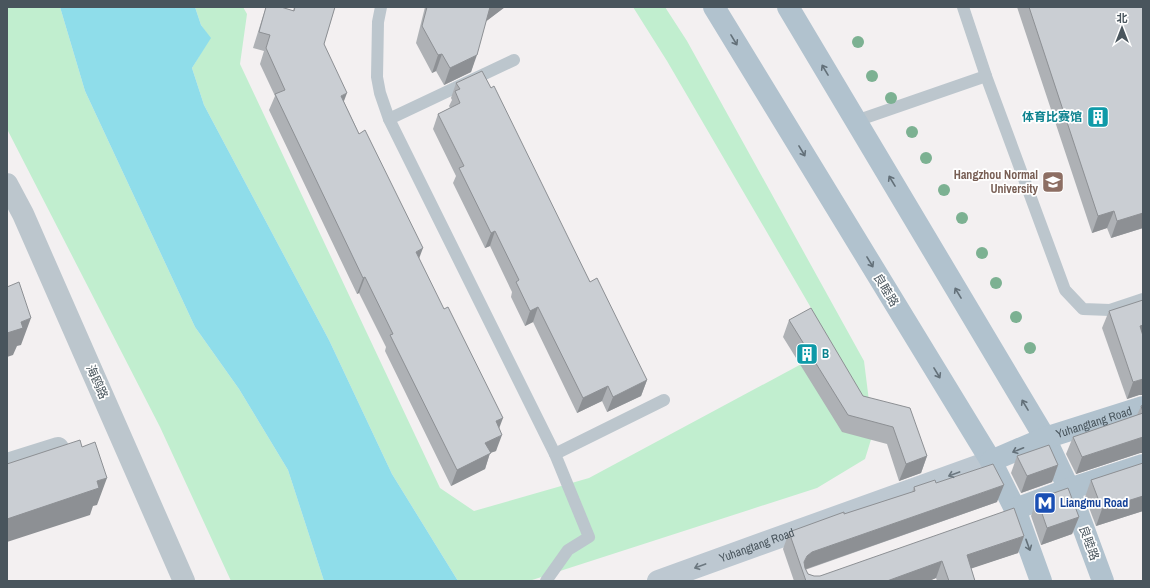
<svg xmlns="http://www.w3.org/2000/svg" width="1150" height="588" viewBox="0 0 1150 588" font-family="'Archivo Narrow','Noto Sans SC',sans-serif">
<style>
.green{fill:#c1eecf}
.water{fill:#8fddea}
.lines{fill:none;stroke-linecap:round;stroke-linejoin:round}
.lane{stroke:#bcc6cd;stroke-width:12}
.street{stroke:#bcc6cd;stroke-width:22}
.secondary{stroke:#bdc8d1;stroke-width:22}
.primary{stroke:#b1c2ce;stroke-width:22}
.tree{fill:#7cb192}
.wall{fill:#aeb1b5}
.shaded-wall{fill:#8d9094}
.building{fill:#caced3;stroke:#8d9094}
.oneway{stroke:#637079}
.oneway2{stroke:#6c7880}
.labels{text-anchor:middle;stroke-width:3.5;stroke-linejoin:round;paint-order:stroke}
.culture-label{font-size:12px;font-weight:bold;fill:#0d838f;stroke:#fff;text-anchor:end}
.education-label{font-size:12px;font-weight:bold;fill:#785e54;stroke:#fff;text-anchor:end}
.street-label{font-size:12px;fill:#49555d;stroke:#fff}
.transit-label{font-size:12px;font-weight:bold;fill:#164399;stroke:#fff;text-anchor:start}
</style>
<rect width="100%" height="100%" fill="#f3f0f1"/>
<g class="green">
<polygon points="7,7 60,7 85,91 195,327 239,389 288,470 324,581 231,581 160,427 7,129"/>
<polygon points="195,7 243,7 247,14 240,64 440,488 474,511 589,478 807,361 814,313 667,61 633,7 665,7 687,41 864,361 873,433 865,459 817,488 529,581 458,581 392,474 329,340 204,105 192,68 210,38 201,25"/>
</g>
<polygon class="water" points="60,7 195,7 201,25 211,38 192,68 204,105 329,340 392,474 458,581 324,581 288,470 239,389 195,327 85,91"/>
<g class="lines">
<g class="lane">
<polyline points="381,7 378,22 377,77 380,93 389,119 555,454"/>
<polyline points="986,76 1065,290 1083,309 1110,310 1143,299"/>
<polyline points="389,119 514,60"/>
<polyline points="856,121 986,76 963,7"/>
<polyline points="546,581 568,550 589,537 555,454 664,400"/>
</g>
<g class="street">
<polyline points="7,184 23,214 184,581"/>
<polyline points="7,464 58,448"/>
</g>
<path class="secondary" id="s1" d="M658 581 991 461"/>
<g class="primary">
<polyline points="714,7 991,461 1015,509 1041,581"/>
<polyline points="788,7 1045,438 1069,489 1103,581"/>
<path id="s2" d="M991 461 1045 438 1143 407"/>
<polyline points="1015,509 1069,489 1143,465"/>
</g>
</g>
<g class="tree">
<circle cx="858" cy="42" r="6"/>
<circle cx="872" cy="76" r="6"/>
<circle cx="891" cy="98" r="6"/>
<circle cx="912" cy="132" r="6"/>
<circle cx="926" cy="158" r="6"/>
<circle cx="944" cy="190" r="6"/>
<circle cx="962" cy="218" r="6"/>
<circle cx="982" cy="253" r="6"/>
<circle cx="996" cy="283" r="6"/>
<circle cx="1016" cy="317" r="6"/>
<circle cx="1030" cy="348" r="6"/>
</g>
<g class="wall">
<polygon points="266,7 293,11 294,7 335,7 324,44 344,102 419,259 499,428 496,451 490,453 485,469 451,486 385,351 386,347 359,293 357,294 269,110 275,96 260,64 264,51 253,48 262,19"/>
<polygon points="425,7 505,7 486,21 471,72 444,85 436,71 432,73 416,43"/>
<polygon points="1017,7 1143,7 1143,228 1111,238 1107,228 1092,233"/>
<polygon points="456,83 491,88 590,282 647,380 641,396 607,412 602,401 577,413 533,322 525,326 511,297 512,292 490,246 485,248 453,183 456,176 433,129 438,114 450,108 449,106 452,100 451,98"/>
<polygon points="1109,311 1139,395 1127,399 1102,328"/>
<polygon points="789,320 863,396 927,456 921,473 899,481 887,444 842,432 783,337"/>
<polygon points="1143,405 1143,453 1140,453 1076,474 1066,454 1073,437 1137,415 1141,406"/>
<polygon points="1017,456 1058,465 1052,482 1021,493 1011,473"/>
<polygon points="1143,463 1143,511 1096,526 1085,497 1091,480"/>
<polygon points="936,483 997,502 805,570 808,574 814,576 820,576 1024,536 1018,553 971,568 975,581 937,581 936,578 929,581 794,581 783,549 789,532 912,492 914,487"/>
<polygon points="1037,499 1079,517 1072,534 1041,545 1031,516"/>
</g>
<g class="shaded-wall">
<polygon points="490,7 505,7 484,23"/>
<polygon points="442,54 436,71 432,73 438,55"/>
<polygon points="477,55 471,72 444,85 450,68"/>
<polygon points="347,93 341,109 341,96"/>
<polygon points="1114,211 1107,228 1092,233 1098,216"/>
<polygon points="1143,213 1143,228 1111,238 1117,221"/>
<polygon points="495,231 490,246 485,248 491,233"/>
<polygon points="423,248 417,264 416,252"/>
<polygon points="365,277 359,293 357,294 363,278"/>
<polygon points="538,307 533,322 525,326 530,311"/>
<polygon points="31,318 21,345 17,346 13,355 7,357 7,333 21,322"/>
<polygon points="1143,325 1143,340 1140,326"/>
<polygon points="1143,379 1143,395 1139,395 1127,399 1133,382"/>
<polygon points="647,380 641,396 607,412 613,397"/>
<polygon points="608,386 602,401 577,413 583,398"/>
<polygon points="503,418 497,434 496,421"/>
<polygon points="502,435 496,451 490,453 485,469 451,486 457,470 485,443"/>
<polygon points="1143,437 1143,453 1140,453 1076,474 1082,457"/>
<polygon points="927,456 921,473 899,481 906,464"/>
<polygon points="1058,465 1052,482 1021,493 1027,476"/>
<polygon points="107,478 97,505 93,506 90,515 7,542 7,519 97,481"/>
<polygon points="1004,485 997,502 806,569 802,572 804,562 807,556 812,552"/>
<polygon points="1143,496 1143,511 1096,526 1102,509"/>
<polygon points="1079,517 1072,534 1041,545 1047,528"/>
<polygon points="1024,536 1018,553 961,572 967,555"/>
<polygon points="942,561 936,578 929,581 887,581"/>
</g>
<g class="building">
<polygon points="266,7 281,7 294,11 295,7 335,7 324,44 347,93 341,96 359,134 365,130 423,248 416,252 444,309 448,307 503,418 496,421 502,435 485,443 491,453 457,470 390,335 393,334 365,277 363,278 275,94 285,90 266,48 270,35 259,32"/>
<polygon points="427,7 490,7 477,55 450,68 442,54 438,55 422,26"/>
<polygon points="1029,7 1143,7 1143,213 1117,221 1114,211 1098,216"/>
<polygon points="482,71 491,88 494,86 590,282 597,278 647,380 613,397 608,386 583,398 538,307 530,311 516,282 519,280 495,231 491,233 459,168 464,166 438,114 460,103 455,91 460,89 456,83"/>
<polygon points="19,282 31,318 21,322 23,328 7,333 7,287"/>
<polygon points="1143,300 1143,325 1140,326 1143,336 1143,379 1133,382 1109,311"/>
<polygon points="811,308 863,396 910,408 927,456 906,464 893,427 848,415 789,320"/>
<polygon points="1143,405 1143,412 1141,406"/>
<polygon points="1143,413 1143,437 1082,457 1073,437"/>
<polygon points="80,440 82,447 95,442 107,478 97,481 99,488 7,519 7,464"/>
<polygon points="1049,445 1058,465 1027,476 1017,456"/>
<polygon points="1143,463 1143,496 1102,509 1091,480"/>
<polygon points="993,464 1004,485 812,552 807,556 804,562 805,568 808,574 814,576 820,576 1014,508 1024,536 967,555 975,581 949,581 942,561 887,581 806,581 789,532 844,512 844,514 915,491 914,487 935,480 936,483"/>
<polygon points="1068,488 1079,517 1047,528 1037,499"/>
</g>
<defs><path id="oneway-shaft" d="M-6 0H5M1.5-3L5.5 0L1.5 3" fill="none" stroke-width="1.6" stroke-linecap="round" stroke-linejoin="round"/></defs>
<g class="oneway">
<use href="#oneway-shaft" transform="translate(734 40) rotate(59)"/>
<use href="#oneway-shaft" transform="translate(825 70) rotate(-121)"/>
<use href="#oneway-shaft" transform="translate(802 151) rotate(59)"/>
<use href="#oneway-shaft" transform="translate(892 181) rotate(-121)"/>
<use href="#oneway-shaft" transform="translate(870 262) rotate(59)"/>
<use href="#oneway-shaft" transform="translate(958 293) rotate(-121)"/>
<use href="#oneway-shaft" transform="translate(937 373) rotate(59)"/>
<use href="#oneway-shaft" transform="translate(1025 405) rotate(-121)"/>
<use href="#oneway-shaft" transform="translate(1018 450) rotate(158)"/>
<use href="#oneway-shaft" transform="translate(1028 545) rotate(70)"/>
</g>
<g class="oneway2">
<use href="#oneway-shaft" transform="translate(954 474) rotate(160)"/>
<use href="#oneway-shaft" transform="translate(700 566) rotate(160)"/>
</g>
<defs>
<g id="building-square" transform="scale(1.15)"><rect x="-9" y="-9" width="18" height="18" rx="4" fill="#0f9aa8" stroke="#fff"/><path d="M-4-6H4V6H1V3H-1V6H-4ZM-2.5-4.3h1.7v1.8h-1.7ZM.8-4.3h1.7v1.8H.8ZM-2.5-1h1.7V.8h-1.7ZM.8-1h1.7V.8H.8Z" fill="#fff"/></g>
<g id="university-square" transform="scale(1.15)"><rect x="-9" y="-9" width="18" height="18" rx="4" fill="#8d6e63" stroke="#fff"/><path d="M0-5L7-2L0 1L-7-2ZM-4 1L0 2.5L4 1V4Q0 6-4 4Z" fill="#fff"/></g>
<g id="metro-square" transform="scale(1.15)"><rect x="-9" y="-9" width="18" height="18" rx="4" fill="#1a4fb4" stroke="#fff"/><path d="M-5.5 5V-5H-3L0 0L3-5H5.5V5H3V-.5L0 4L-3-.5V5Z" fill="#fff"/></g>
</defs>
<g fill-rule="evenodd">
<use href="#building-square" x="1098" y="117"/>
<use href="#university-square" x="1053" y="182"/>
<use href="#building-square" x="807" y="354"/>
<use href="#metro-square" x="1045" y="503"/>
</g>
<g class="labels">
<g class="culture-label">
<text x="1082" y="121">体育比赛馆</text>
<text x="822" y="358" text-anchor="start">B</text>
</g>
<g class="education-label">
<text x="1038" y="179">Hangzhou Normal<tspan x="1038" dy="14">University</tspan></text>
</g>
<g class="street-label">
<text transform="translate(886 290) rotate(59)" y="4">良睦路</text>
<text transform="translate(97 382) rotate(66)" y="4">海鸥路</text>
<text dy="4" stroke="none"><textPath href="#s2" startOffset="110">Yuhangtang Road</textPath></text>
<text transform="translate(1089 543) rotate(70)" y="4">良睦路</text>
<text dy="4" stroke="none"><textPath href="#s1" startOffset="105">Yuhangtang Road</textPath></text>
</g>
<g class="transit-label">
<text x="1060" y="507">Liangmu Road</text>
</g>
</g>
<rect width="1150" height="588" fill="none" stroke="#49555d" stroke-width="16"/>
<g transform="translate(1122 28)" stroke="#ffffff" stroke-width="3" paint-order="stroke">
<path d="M0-3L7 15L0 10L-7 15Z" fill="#49555d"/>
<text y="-6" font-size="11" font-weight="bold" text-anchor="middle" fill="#49555d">北</text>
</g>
</svg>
